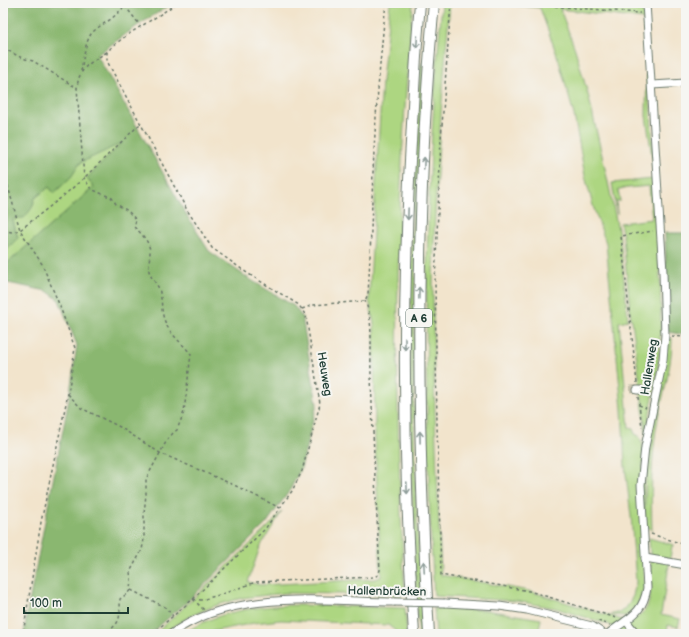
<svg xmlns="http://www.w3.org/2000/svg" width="689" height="637" viewBox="0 0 689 637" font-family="'Balsamiq Sans',sans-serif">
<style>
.green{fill:#add681;stroke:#668a5a}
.forest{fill:#8ab76f;stroke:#547a52}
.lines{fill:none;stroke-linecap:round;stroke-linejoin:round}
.minor-tunnel{stroke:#c8c3ae;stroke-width:7;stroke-dasharray:7 3.5;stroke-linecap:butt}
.minor-casing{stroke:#697769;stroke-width:9}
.highway-casing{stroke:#697769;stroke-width:12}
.path{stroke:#697769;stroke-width:1.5;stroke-dasharray:3 3;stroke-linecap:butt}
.minor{stroke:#fff;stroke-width:7}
.highway{stroke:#fff;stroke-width:10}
.minor-bridge-casing{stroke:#697769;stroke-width:9;stroke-linecap:butt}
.minor-bridge{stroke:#fff;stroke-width:7}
.oneway{stroke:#8f9e9a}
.labels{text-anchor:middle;stroke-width:4;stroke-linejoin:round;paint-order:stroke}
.shield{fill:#f6f6f2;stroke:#60746d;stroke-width:1}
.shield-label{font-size:11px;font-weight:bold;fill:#1f3d34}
.street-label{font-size:12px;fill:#1f3d34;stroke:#f6f6f2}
</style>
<rect width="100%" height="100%" fill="#f6f6f2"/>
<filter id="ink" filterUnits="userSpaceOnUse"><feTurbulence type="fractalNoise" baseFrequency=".025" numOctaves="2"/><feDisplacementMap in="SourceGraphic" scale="8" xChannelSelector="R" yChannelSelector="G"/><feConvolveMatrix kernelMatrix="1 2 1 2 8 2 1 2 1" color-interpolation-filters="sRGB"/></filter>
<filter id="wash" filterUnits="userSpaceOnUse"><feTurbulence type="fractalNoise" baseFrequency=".012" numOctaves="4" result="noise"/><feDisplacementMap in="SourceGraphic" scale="16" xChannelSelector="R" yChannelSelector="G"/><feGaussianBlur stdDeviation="0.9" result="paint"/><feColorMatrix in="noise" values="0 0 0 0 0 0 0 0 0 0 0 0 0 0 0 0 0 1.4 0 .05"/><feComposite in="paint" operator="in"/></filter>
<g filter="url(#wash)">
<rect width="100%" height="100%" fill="#f2e4cc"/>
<g class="green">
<path d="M390 3H413C395 199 393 398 405 595L285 593 242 598 217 605 190 616 162 634H155L195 597 269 526 282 511 260 547 248 582 260 585 374 579 381 577 375 439 374 324 369 300 382 81Z"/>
<path d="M442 3H450C442 97 434 192 433 287 433 383 437 479 441 575L529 591 626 621 615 628 608 624 555 608 516 601 434 596C425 437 423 276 433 118 435 79 439 41 442 3Z"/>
<path d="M490 3H641L642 11 645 17 655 177 646 116 647 60 643 19 560 9 575 49 589 98 608 182 620 239 628 320 619 322 629 428 633 429 635 434 639 436 643 445 644 588C641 601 637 608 626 616L611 615 612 613H619L626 608 633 596 636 582 631 516 625 466 622 409 606 243 593 206 585 176 574 115 559 61 540 8Z"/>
<path d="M422 63H424C421 137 417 210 415 284 411 400 416 518 423 634H419C406 446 408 257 420 69Z"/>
<polygon points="123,142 87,178 94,187 3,267 3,253 18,238 13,221 15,218 32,208 35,198 49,187 54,193 71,177 80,163"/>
<path d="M653 179C657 232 663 286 660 340 659 371 652 402 646 433L632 320H631L623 236 620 223 652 219 649 186 618 189 620 201H616L617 214 612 183Z"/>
<path d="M672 338C672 371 661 398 656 429 651 463 651 496 652 531 652 530 648 527 647 527 644 521 645 509 645 503 645 447 658 393 668 339Z"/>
<path d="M649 538 674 545 672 546 661 615 680 619 678 627 668 625 667 634H616C623 623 638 620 645 610 655 599 650 554 649 538Z"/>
<path d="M296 605 405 608 407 634H397V632L388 625 281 620 254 623 200 634H183C216 611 257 606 296 605Z"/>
<polygon points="434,608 485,610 541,619 538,634 436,634"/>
</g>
<g class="forest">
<polygon points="3,3 173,3 137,26 97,55 186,214 209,251 251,280 294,306 302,317 317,404 301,468 290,490 266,524 188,601 150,634 24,634 27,613 69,399 77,345 59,300 47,291 3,282 3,267 94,187 87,178 122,143 80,163 71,177 54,193 49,187 35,198 32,208 24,218 15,218 13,221 18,238 3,253"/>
<polygon points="665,233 686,233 686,335 668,332"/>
</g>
</g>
<g filter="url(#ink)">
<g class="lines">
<polyline class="minor-tunnel" points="630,389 643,388"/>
<g class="minor-casing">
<g id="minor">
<polyline points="652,85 686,83"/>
<polyline points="637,390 640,390"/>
<polyline points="645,558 686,565"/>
<polyline points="445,603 499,606 527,610 592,626 604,634"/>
<polyline points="626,621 637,634"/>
<path d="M171 634C233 589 321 601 394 602"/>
<path d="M608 634C627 618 643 615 647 588L641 485 645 447 663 360 665 335 663 272 646 3"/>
</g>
</g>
<g class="highway-casing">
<g id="highway">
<path d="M414 634C404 483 402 331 409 180 412 121 415 62 420 3"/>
<path d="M429 634C416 424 414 213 434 3"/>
</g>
</g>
<g class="path">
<polyline points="451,3 441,139 435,283 437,424 441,575 529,591 617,618"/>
<polyline points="513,3 640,13"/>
<polyline points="125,6 140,25"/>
<polyline points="3,48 22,58 33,61 77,88"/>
<path d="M107 52C90 63 79 67 77 88L84 178 91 189 112 198 116 204 128 211 136 220 134 227C141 233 150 242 150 252 150 258 148 265 149 271 151 280 159 284 160 293 163 305 160 313 167 326 173 337 183 344 191 354L184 412 177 430 173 433 166 442 146 479V494L144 514V539L142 550 130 572 131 579 130 590 128 593 120 599C120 607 121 616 117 623 114 627 110 629 109 634"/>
<path d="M81 71C83 60 85 43 91 34 97 27 104 24 111 19 116 15 121 10 125 6L124 3"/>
<polyline points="3,168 20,230 42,264 59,304 75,348 68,394 41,522 23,634"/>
<polyline points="3,231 13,232 20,230 62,197 84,178 140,124"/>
<path d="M302 309 313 305 365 301 368 294C370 263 371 231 372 200 374 134 379 68 386 3"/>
<polyline points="672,336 686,337"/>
<polyline points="637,383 621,236 653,231"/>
<polyline points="68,394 81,408 118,426 160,453 236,486 280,508"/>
<polyline points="638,397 642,427"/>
<polyline points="639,405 646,408"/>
<polyline points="651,534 686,545"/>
<polyline points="131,590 165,607 173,616"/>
<path d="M193 599 201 600 219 595 256 582 374 577 378 575 380 570C376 505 373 439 371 374 370 353 374 320 365 301"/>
<polyline points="193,599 204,610"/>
<polyline points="598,621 610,625"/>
<path d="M152 634 193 599 265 529 292 491 302 471 320 404 306 316 299 305 247 273 212 248 187 210 107 61V52C127 31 154 21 176 3"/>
</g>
<use href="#minor" class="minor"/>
<use href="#highway" class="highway"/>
<g class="minor-bridge-casing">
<polyline id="minor-bridge" points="394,602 445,603"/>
</g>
<use href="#minor-bridge" class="minor-bridge"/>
</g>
<defs><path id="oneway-shaft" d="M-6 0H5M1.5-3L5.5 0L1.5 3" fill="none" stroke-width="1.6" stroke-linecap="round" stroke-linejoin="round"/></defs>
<g class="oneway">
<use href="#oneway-shaft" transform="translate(417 42) rotate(94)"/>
<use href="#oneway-shaft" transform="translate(424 163) rotate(-88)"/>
<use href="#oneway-shaft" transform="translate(408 214) rotate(92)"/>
<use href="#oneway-shaft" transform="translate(419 293) rotate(-89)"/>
<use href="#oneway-shaft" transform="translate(405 344) rotate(90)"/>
<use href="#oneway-shaft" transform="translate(420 437) rotate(-91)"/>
<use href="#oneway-shaft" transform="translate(407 488) rotate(88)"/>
<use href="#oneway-shaft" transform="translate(424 567) rotate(-93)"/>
</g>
</g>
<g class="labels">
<rect class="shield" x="406" y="309" width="26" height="18" rx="3"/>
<g class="shield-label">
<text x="419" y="322">A 6</text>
</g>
<g class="street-label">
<text transform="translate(649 367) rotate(-81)" y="4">Hallenweg</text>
<text transform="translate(325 374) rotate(81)" y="4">Heuweg</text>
<text transform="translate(387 591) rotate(1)" y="4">Hallenbrücken</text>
</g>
</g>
<rect width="689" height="637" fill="none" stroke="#f6f6f2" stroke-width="16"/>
<path d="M24 607v6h104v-6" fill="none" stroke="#1f3d34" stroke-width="2"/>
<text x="30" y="607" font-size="12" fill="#1f3d34" stroke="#f6f6f2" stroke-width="3" paint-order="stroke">100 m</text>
</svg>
